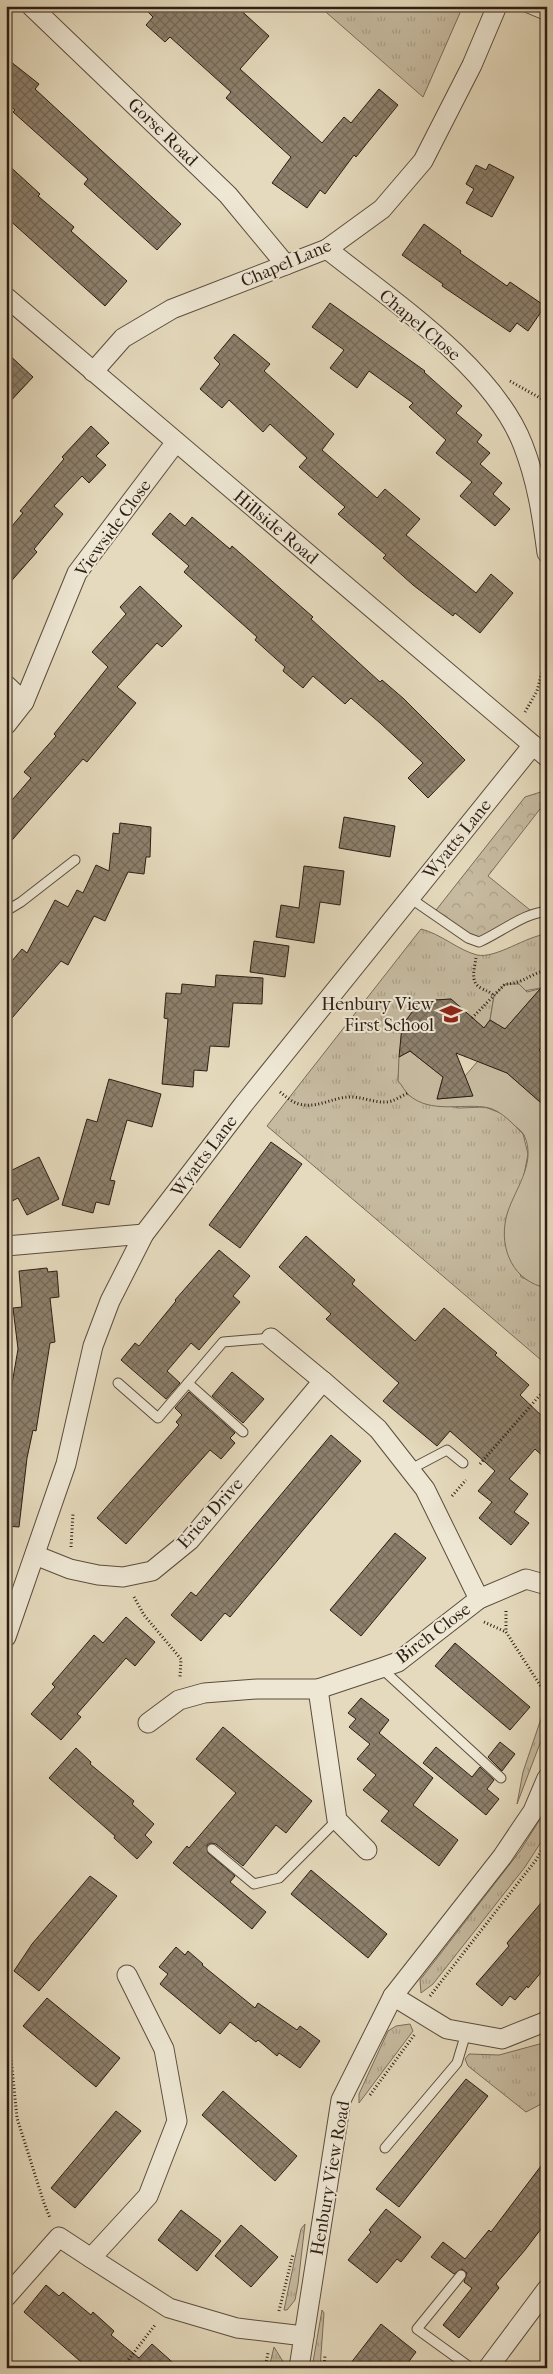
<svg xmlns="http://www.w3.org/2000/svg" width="553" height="2374" viewBox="0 0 553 2374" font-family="'IM FELL French Canon',serif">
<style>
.grass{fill:url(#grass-tufts);stroke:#7a6c5a}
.forest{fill:url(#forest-crowns);stroke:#7a6c5a}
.green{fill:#c6baa0;stroke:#7a6c5a}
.building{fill:url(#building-cross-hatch);stroke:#2d1e14}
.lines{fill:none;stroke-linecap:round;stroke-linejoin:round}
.service-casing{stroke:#5b4d3e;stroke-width:11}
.minor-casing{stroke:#5b4d3e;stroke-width:21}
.path{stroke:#2d1e14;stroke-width:3;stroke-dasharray:1 2.5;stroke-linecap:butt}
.service{stroke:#eee7d4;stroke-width:9}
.minor{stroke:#eee7d4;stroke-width:19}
.labels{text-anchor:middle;stroke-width:4;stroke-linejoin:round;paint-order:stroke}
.street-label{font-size:18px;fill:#2d1e14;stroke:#eee7d4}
.poi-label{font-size:18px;fill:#2d1e14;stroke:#eee7d4;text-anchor:end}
</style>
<defs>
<pattern id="grass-tufts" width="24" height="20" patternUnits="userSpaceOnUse" patternTransform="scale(1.25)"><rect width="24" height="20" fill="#c6baa0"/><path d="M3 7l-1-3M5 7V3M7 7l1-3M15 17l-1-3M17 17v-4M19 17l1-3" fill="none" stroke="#aa9f89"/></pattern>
<pattern id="forest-crowns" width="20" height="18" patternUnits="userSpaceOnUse" patternTransform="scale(1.25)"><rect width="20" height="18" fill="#c6baa0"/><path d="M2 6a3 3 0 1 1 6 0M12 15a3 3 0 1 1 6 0" fill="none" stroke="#aa9f89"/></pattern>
<pattern id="building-cross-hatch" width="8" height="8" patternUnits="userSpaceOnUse" patternTransform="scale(1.25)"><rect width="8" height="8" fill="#8d806c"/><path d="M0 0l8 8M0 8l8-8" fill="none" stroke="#746858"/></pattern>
</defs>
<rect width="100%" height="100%" fill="#e5dabd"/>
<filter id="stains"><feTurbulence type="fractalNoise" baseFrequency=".004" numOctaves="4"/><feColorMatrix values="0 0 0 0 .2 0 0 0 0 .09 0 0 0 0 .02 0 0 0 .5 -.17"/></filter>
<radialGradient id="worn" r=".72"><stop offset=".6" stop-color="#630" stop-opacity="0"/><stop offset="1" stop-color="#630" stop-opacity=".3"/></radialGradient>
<g class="grass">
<polygon points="319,6 463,6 423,97"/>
<path d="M421 929C441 934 458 950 477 955 496 959 526 936 547 934V987L494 996 490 1020 484 1028 451 999 420 1001 402 1027 398 1080 410 1096 459 1108 485 1107 503 1114 523 1134 528 1154 523 1180 506 1218 521 1277 547 1288V1365L267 1126Z"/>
<polygon points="547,1701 547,1725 517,1804 523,1772"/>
<polygon points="547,1808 547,1832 543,1839 525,1867 433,1984 421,1993 420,1980 520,1851"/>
<polygon points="410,2024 413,2031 359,2103 359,2094 388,2031 396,2026"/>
<polygon points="547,2042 547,2101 526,2112 468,2066 465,2059 469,2054 499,2055"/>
<polygon points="305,2224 298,2284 295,2300 287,2310 284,2310 301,2229"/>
<polygon points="322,2310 324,2313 320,2368 312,2368"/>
<polygon points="274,2347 287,2368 269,2368"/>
</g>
<polygon class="forest" points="547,790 547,814 540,809 488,876 535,914 479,942 433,914 525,797"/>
<g class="green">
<polygon points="505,984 519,984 527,992 547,987 547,995 534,996 505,1029 490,1020 494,996"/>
<path d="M410 1051 443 1077 437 1099 472 1096 465 1076 478 1061 507 1073 540 1102H547V1288C514 1282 499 1250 506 1218 512 1192 538 1164 524 1135 522 1131 516 1127 513 1124 505 1116 495 1108 484 1107 460 1104 431 1113 410 1096 405 1092 402 1085 398 1081L399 1057Z"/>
</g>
<g class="building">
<polygon points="142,6 236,6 269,36 240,69 322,143 344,117 351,123 379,89 398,105 356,157 354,155 325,194 320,190 307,208 272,183 291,157 226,98 231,92 170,37 165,42 146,25 153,17"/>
<polygon points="6,58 39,84 35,89 181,224 157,250 84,184 88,179 13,112 15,110 6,103"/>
<polygon points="6,163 40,194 38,196 74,227 71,231 127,281 105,306 6,217"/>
<polygon points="489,164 514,177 492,217 466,203 474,189 466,184 476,165 486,170"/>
<polygon points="424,224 461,251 460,253 507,286 510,282 545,306 528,331 517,323 510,332 442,286 443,284 402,255"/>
<polygon points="330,303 425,371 424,372 462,406 456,413 482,435 477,442 490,453 480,464 502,483 493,494 510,509 495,526 460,496 472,482 436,453 446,440 409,407 413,403 369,371 357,388 330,368 344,350 312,327"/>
<polygon points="234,334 270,364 264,371 334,434 322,450 377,498 385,489 420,519 406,535 476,593 491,574 513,593 480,633 455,613 453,616 413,585 383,558 386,555 338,514 345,507 299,467 307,458 270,424 263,432 229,400 222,408 200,389 220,364 214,358"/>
<polygon points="6,352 33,377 6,406"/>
<polygon points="91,426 109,443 96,456 106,465 89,483 82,476 54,506 63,514 34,549 37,552 6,587 6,533 23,513 20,511 64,459 62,457"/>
<polygon points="170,513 185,526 192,517 230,549 232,546 313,617 311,619 380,682 382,680 404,699 465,760 428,798 408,778 423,763 380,723 351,698 345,704 313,676 303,688 283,671 285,667 255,640 257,637 184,572 189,566 152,534"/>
<polygon points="140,586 182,626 162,647 157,643 117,687 136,703 87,762 83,759 6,847 6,807 31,778 24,772 56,736 54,734 108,667 92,652 126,614 120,607"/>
<polygon points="344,817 395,826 390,857 339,848"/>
<polygon points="120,823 151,827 150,857 146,857 144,874 128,872 105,921 94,916 68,965 61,961 6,1025 6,968 22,949 27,953 55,900 68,907 77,890 83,893 96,865 109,871 113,833 119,834"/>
<polygon points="304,866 344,871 340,905 320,902 314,943 276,937 281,905 299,908"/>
<polygon points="254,941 289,946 285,977 250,972"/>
<polygon points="216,975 263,978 262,1004 233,1003 229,1047 210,1046 207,1071 194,1070 193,1087 162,1084 168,1019 164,1018 166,993 181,994 182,984 215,987"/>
<polygon points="547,981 547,1041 539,1050 547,1057 547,1108 507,1073 456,1053 473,1096 437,1099 443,1077 410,1051 399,1057 402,1026 420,1001 451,999 484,1028 490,1020 505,1029"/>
<polygon points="109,1079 161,1094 152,1127 127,1120 110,1180 115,1181 109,1205 96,1202 93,1213 62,1205 87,1119 97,1122"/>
<polygon points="271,1142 302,1164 240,1248 209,1225"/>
<polygon points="39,1157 59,1199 27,1215 18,1198 6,1204 6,1173"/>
<polygon points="306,1236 355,1280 352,1284 415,1341 444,1308 497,1353 495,1355 529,1385 520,1395 547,1421 547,1460 535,1449 509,1479 528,1494 514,1512 529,1523 511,1545 479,1518 492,1502 478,1491 495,1471 450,1431 437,1446 383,1401 399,1383 326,1319 331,1314 279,1267"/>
<polygon points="219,1250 250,1276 233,1296 240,1302 199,1350 191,1343 167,1371 180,1383 166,1399 121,1360 135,1343 139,1346 176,1301 175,1300"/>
<polygon points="47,1268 48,1272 57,1271 59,1297 50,1298 55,1342 50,1343 36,1431 33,1430 27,1458 19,1527 6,1526 6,1419 18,1349 13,1308 22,1307 19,1271"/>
<polygon points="232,1372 264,1399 243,1423 212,1396"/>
<polygon points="189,1392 235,1433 230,1438 235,1443 221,1459 210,1450 126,1544 97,1518 179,1425 176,1422 182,1415 175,1408"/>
<polygon points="331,1435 361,1461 230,1617 225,1613 201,1641 171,1615 191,1592 196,1596"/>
<polygon points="395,1533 426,1558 361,1636 330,1610"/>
<polygon points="126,1617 155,1642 135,1666 126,1658 77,1714 81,1717 61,1740 31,1714 55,1687 52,1684 94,1635 103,1643"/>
<polygon points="455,1643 530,1707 510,1730 435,1666"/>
<polygon points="361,1698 389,1720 379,1733 433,1778 413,1805 458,1840 439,1866 381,1821 389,1811 363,1790 376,1775 357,1759 370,1744 349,1727 356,1719 348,1713"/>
<polygon points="223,1727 312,1801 286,1833 276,1825 243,1866 216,1844 210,1843 207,1845 208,1853 235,1876 230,1882 266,1912 252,1929 173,1863 187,1846 189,1848 236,1793 196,1759"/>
<polygon points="500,1742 515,1754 502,1771 488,1757"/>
<polygon points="436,1747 472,1777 480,1767 494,1780 487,1789 499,1799 486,1815 423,1763"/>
<polygon points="76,1748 91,1762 90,1764 134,1801 132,1804 154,1824 145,1835 152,1842 137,1859 114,1838 115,1836 49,1778"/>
<polygon points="311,1870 387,1934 368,1958 291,1894"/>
<polygon points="90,1876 117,1896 39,1991 14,1971 32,1944"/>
<polygon points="547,1896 547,1965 528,1988 527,1986 515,2000 510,1996 502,2006 476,1984 509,1946 507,1943"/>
<polygon points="176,1947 185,1955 188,1951 203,1964 202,1965 255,2008 258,2003 297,2030 300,2026 320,2041 300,2068 279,2053 277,2056 258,2040 256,2042 230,2022 220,2034 160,1984 168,1974 159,1967"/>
<polygon points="47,1998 120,2058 96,2087 23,2026"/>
<polygon points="466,2079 488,2096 399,2207 376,2189"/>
<polygon points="223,2091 297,2156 275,2181 202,2115"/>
<polygon points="116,2111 141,2131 75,2208 51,2188"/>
<polygon points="547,2158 547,2221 525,2250 496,2284 499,2288 459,2338 443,2325 472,2288 464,2282 467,2273 462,2269 454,2274 431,2257 443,2242 465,2259 489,2230 491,2232"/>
<polygon points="386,2209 421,2237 401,2262 397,2259 377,2283 348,2260 371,2232 369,2230"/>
<polygon points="181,2210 221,2241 197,2271 158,2240"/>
<polygon points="241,2225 278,2257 251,2287 215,2256"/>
<polygon points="46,2285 59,2296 63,2292 91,2315 93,2312 114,2331 111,2335 139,2358 152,2344 179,2368 88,2368 24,2312"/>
<polygon points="381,2324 416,2352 404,2368 347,2368"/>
</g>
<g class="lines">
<g class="service-casing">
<g id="service">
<polyline points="523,6 547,16"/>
<path d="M410 898 468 938 479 942C498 934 529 910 547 912"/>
<polyline points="6,911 21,902 75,860"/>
<polyline points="118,1383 158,1418 223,1342 271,1338"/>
<polyline points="188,1383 243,1432"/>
<polyline points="409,1470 447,1450 463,1463"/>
<polyline points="381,1668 501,1778"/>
<polyline points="212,1849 254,1884 279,1878 337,1820"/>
<polyline points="385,2148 457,2063 466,2033"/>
<polyline points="461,2275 417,2329 471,2368"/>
</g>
</g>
<g class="minor-casing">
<g id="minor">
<polyline points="31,6 228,195 286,265"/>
<path d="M327 249C391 300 493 367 523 445 537 481 542 515 547 553"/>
<polyline points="6,297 547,757"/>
<polyline points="93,372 123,338 172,309 327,249 382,209 423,161 472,65 497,6"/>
<polyline points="6,685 24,702"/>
<polyline points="6,725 24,702 77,573 176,442"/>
<polyline points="6,1246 144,1234"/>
<polyline points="271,1338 323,1381"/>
<polyline points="35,1555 70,1569 98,1575 123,1577 152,1571 190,1540 323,1381 378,1429 425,1489 479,1599"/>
<polyline points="6,1637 66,1464 93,1346 110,1301 144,1234 243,1105 533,745"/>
<polyline points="318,1689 337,1820 367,1850"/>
<polyline points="148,1723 179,1700 204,1693 257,1689 318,1689 381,1668 398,1662 479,1599 526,1579 547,1585"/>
<polyline points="127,1975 164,2049 177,2121 148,2196 91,2258 169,2308 237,2328 304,2336"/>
<polyline points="393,1996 447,2029 502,2039 547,2021"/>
<polyline points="6,2297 59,2237 91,2258"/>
<polyline points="299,2368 341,2100 393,1996 502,1857 533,1811 547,1778"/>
<polyline points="488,2368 547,2289"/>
</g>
</g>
<g class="path">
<polyline points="510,381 547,402"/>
<polyline points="525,712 537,691 547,653"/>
<path d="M476 958C475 967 469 982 481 988 486 991 489 991 494 996"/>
<path d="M472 1018 505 984C523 984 529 974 547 970"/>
<path d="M280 1092C286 1097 292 1102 299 1104 315 1108 326 1101 341 1098 359 1094 371 1103 386 1102 393 1102 401 1096 408 1093"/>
<polyline points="480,1464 547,1387"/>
<polyline points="452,1496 466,1480"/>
<polyline points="71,1547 73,1513"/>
<polyline points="134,1597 144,1615 181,1659 180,1677"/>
<polyline points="506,1611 506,1632 547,1696"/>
<polyline points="484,1622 506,1632"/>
<polyline points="430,1996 536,1860 547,1841"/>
<polyline points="6,2008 17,2118 44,2203 50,2218"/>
<polyline points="370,2095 415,2034"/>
<polyline points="279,2311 293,2254"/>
<polyline points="122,2368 155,2325"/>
<polyline points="265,2368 268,2353"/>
<polyline points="324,2368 325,2355"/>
</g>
<use href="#service" class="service"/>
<use href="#minor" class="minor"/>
</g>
<defs>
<g id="school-bare" transform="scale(1.725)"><path d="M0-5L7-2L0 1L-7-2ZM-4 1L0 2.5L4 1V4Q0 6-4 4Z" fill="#8f2418" stroke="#eee7d4" stroke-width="2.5" paint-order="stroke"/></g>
</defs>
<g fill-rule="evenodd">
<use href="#school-bare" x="451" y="1014"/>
</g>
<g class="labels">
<g class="street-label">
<text transform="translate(163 132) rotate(44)" y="6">Gorse Road</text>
<text transform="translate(286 263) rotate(-23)" y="6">Chapel Lane</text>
<text transform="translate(420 325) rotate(40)" y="6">Chapel Close</text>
<text transform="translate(276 527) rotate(40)" y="6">Hillside Road</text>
<text transform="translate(113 528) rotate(-54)" y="6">Viewside Close</text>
<text transform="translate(457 839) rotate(-51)" y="6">Wyatts Lane</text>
<text transform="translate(204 1156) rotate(-53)" y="6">Wyatts Lane</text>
<text transform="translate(210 1513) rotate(-48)" y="6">Erica Drive</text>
<text transform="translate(433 1633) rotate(-37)" y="6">Birch Close</text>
<text transform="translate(330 2178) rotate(-80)" y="6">Henbury View Road</text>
</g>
<g class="poi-label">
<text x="434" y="1010">Henbury View<tspan x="434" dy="21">First School</tspan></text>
</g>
</g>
<rect width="553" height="2374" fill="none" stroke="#e5dabd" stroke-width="25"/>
<rect x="8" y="8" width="538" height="2359" fill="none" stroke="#2d1e14" stroke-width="2.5"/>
<rect x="12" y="12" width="528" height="2349" fill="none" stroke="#2d1e14"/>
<rect width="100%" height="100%" filter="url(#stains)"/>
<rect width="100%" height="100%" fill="url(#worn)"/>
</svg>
